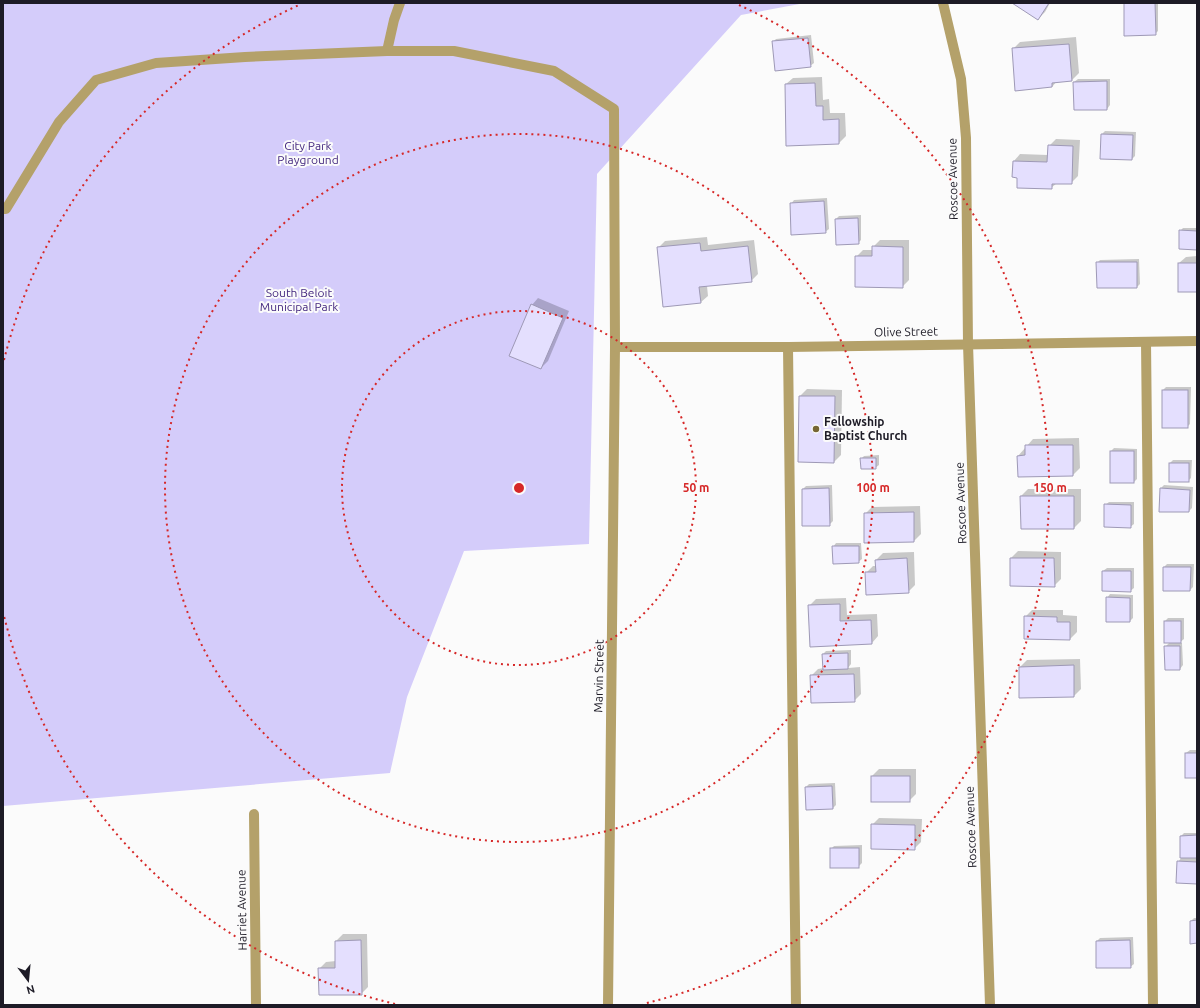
<svg xmlns="http://www.w3.org/2000/svg" width="1200" height="1008" viewBox="0 0 1200 1008" font-family="Ubuntu,sans-serif">
<style>
.green{fill:#d4ccfa}
.shadow{fill:#0003}
.building{fill:#e4dffe;stroke:#9e99b6}
.lines{fill:none;stroke-linecap:round;stroke-linejoin:round}
.minor{stroke:#b4a16a;stroke-width:10}
.ring{fill:none;stroke:#d62828;stroke-width:2;stroke-dasharray:2 4}
.poi-dot{fill:#766634;stroke:#fbfbfb;stroke-width:1.5}
.labels{text-anchor:middle;stroke-width:4;stroke-linejoin:round;paint-order:stroke}
.park-label{font-size:12px;fill:#44287f;stroke:#fbfbfb}
.street-label{font-size:12px;fill:#1d1b26;stroke:#fbfbfb}
.poi-label{font-size:12px;font-weight:bold;fill:#1d1b26;stroke:#fbfbfb;text-anchor:start}
.centre{fill:#d62828;stroke:#fbfbfb;stroke-width:2}
.ring-label{font-size:12px;text-anchor:middle;font-weight:bold;fill:#d62828;stroke:#fbfbfb;stroke-width:4;stroke-linejoin:round;paint-order:stroke}
</style>
<rect width="100%" height="100%" fill="#fbfbfb"/>
<polygon class="green" points="3,3 805,3 741,15 597,174 589,544 464,551 407,697 390,773 3,806"/>
<g class="shadow">
<polygon points="1014,3 1050,3 1045,12 1038,19"/>
<polygon points="1125,3 1158,3 1158,31 1155,34"/>
<polygon points="811,35 814,63 810,66 773,42 776,39"/>
<polygon points="1076,37 1079,73 1072,80 1057,81 1052,87 1013,49 1020,42"/>
<polygon points="822,77 823,100 829,99 830,113 845,113 846,136 839,143 786,84 793,78"/>
<polygon points="1078,79 1110,79 1110,105 1107,109 1074,82"/>
<polygon points="1105,131 1136,132 1135,156 1132,159 1101,158 1102,134"/>
<polygon points="1056,139 1080,140 1078,176 1071,183 1057,183 1051,188 1018,177 1013,176 1014,161 1020,154 1048,155 1049,146"/>
<polygon points="827,198 829,229 825,232 791,204 794,200"/>
<polygon points="861,215 861,240 858,243 837,244 836,219 839,216"/>
<polygon points="1183,228 1197,228 1197,249 1180,231"/>
<polygon points="707,237 708,245 754,240 758,274 751,281 707,286 708,296 701,302 658,248 665,241"/>
<polygon points="880,240 909,240 909,280 902,287 856,257 863,250 873,250 873,247"/>
<polygon points="1197,256 1197,291 1179,263 1186,257"/>
<polygon points="1139,259 1140,284 1137,287 1097,263 1100,260"/>
<polygon points="538,298 569,311 548,361 541,368 532,305"/>
<polygon points="1166,387 1191,387 1190,424 1187,427 1163,390"/>
<polygon points="807,389 842,390 841,455 834,462 800,396"/>
<polygon points="1079,438 1080,468 1073,475 1018,456 1033,439"/>
<polygon points="1114,448 1137,449 1137,479 1134,482 1111,451"/>
<polygon points="879,455 879,465 875,468 861,459 864,456"/>
<polygon points="1173,460 1192,460 1191,478 1188,481 1170,463"/>
<polygon points="832,485 833,521 829,525 803,489 806,486"/>
<polygon points="1164,485 1193,487 1192,508 1189,511 1161,488"/>
<polygon points="1028,489 1081,489 1081,521 1074,528 1022,528 1021,496"/>
<polygon points="1109,502 1134,502 1134,524 1130,527 1105,505"/>
<polygon points="920,506 921,534 914,541 865,514 872,507"/>
<polygon points="836,543 861,543 862,559 858,562 833,547"/>
<polygon points="1018,551 1061,552 1061,579 1054,586 1011,558"/>
<polygon points="914,552 915,585 908,592 866,573 873,566 876,566 876,560 883,553"/>
<polygon points="1167,564 1194,564 1193,587 1190,590 1164,590 1164,567"/>
<polygon points="1107,568 1134,568 1134,588 1130,591 1103,571"/>
<polygon points="1110,594 1133,595 1133,618 1130,621 1107,598"/>
<polygon points="846,598 847,615 877,614 878,636 872,643 809,606 816,599"/>
<polygon points="1032,610 1063,610 1063,615 1077,616 1077,632 1070,639 1025,617"/>
<polygon points="1168,618 1184,618 1184,639 1179,643 1182,643 1183,665 1180,669 1165,647 1170,642 1165,621"/>
<polygon points="851,650 851,664 848,668 860,667 861,694 854,701 811,676 818,669 824,668 823,654 826,651"/>
<polygon points="1080,659 1081,689 1074,696 1020,667 1027,660"/>
<polygon points="1190,750 1197,750 1197,777 1186,753"/>
<polygon points="879,769 916,769 916,794 909,801 872,776"/>
<polygon points="835,783 836,805 833,808 806,787 809,784"/>
<polygon points="879,818 922,819 921,842 914,849 872,825"/>
<polygon points="1184,833 1197,833 1197,883 1178,862 1182,857 1181,836"/>
<polygon points="862,845 862,863 858,867 831,849 834,846"/>
<polygon points="1194,918 1197,918 1197,942 1191,921"/>
<polygon points="343,934 367,934 368,987 361,994 319,969 326,962 336,961 336,941"/>
<polygon points="1133,937 1134,964 1130,967 1097,941 1100,938"/>
</g>
<g class="building">
<polygon points="1012,3 1049,3 1038,20"/>
<polygon points="1124,3 1155,3 1156,35 1124,36"/>
<polygon points="808,38 811,67 775,71 772,41"/>
<polygon points="1069,44 1072,81 1052,83 1052,87 1015,91 1012,48"/>
<polygon points="1107,81 1107,110 1074,110 1073,82"/>
<polygon points="815,83 816,106 823,106 823,120 839,119 839,144 786,146 785,84"/>
<polygon points="1101,134 1133,135 1132,160 1100,159"/>
<polygon points="1048,145 1073,146 1072,184 1052,184 1052,189 1017,188 1017,178 1012,177 1013,161 1047,162"/>
<polygon points="824,201 826,233 791,235 790,203"/>
<polygon points="858,218 859,244 836,245 835,219"/>
<polygon points="1179,230 1197,231 1197,250 1179,249"/>
<polygon points="700,243 701,251 748,246 752,282 699,287 701,303 663,307 657,247"/>
<polygon points="872,246 903,247 903,288 855,287 855,256 872,256"/>
<polygon points="1096,262 1137,262 1137,288 1097,288"/>
<rect x="1178" y="263" width="19" height="29"/>
<polygon points="531,304 563,318 541,369 509,356"/>
<rect x="1162" y="390" width="26" height="38"/>
<polygon points="799,396 835,396 834,463 798,462"/>
<polygon points="1025,445 1073,445 1073,476 1018,477 1017,456 1025,455"/>
<rect x="1110" y="451" width="24" height="32"/>
<polygon points="860,458 876,458 876,469 861,469"/>
<rect x="1169" y="463" width="20" height="19"/>
<polygon points="829,488 830,526 802,526 802,489"/>
<polygon points="1160,488 1190,490 1189,512 1159,512"/>
<polygon points="1020,496 1074,496 1074,529 1021,529"/>
<polygon points="1104,504 1131,505 1131,528 1104,527"/>
<polygon points="914,512 914,542 864,543 864,513"/>
<polygon points="832,546 859,546 859,563 833,564"/>
<polygon points="907,558 909,593 866,595 865,572 876,572 875,560"/>
<polygon points="1010,558 1054,558 1055,587 1010,586"/>
<polygon points="1163,567 1191,567 1190,591 1163,591"/>
<polygon points="1102,571 1131,571 1131,592 1102,591"/>
<polygon points="1106,597 1130,598 1130,622 1106,622"/>
<polygon points="840,604 840,621 871,620 872,644 810,647 808,605"/>
<polygon points="1024,616 1057,617 1057,622 1070,622 1070,640 1024,639"/>
<rect x="1164" y="621" width="17" height="22"/>
<polygon points="1164,646 1180,646 1180,670 1165,670"/>
<polygon points="848,653 848,669 823,670 822,654"/>
<polygon points="1074,665 1074,697 1019,698 1019,667"/>
<polygon points="854,674 855,702 811,703 810,675"/>
<rect x="1185" y="753" width="12" height="25"/>
<rect x="871" y="776" width="39" height="26"/>
<polygon points="832,786 833,809 806,810 805,787"/>
<polygon points="871,824 915,825 915,850 871,849"/>
<polygon points="1197,835 1197,858 1180,858 1180,836"/>
<rect x="830" y="848" width="29" height="20"/>
<polygon points="1177,861 1197,862 1197,884 1176,883"/>
<polygon points="1197,920 1197,943 1190,944 1190,921"/>
<polygon points="361,940 362,995 319,995 318,968 335,968 335,941"/>
<polygon points="1130,940 1131,968 1096,968 1096,941"/>
</g>
<g class="lines">
<g class="minor">
<polyline points="943,3 961,79 966,138 968,344 990,1005"/>
<polyline points="387,51 394,20 400,3"/>
<polyline points="3,209 6,209 59,122 96,80 156,63 245,57 387,51 454,51 554,71 614,109 615,347 608,1005"/>
<polyline points="1146,342 1153,1005"/>
<polyline points="615,347 788,347 1197,341"/>
<polyline points="788,347 796,1005"/>
<polyline points="254,814 256,1005"/>
</g>
</g>
<g class="ring">
<circle cx="519" cy="488" r="177"/>
<circle cx="519" cy="488" r="354"/>
<path d="M395 1004A531 531 0 0 1 4 616M4 360A531 531 0 0 1 299 5M739 5A531 531 0 0 1 643 1004"/>
</g>
<circle class="poi-dot" cx="816" cy="429" r="4"/>
<g class="labels">
<g class="park-label">
<text x="308" y="150">City Park<tspan x="308" dy="14">Playground</tspan></text>
<text x="299" y="297">South Beloit<tspan x="299" dy="14">Municipal Park</tspan></text>
</g>
<g class="street-label">
<text transform="translate(953 179) rotate(-91)" y="4">Roscoe Avenue</text>
<text transform="translate(906 332) rotate(-1)" y="4">Olive Street</text>
<text transform="translate(961 503) rotate(-92)" y="4">Roscoe Avenue</text>
<text transform="translate(599 676) rotate(-89)" y="4">Marvin Street</text>
<text transform="translate(971 827) rotate(-92)" y="4">Roscoe Avenue</text>
<text transform="translate(242 910) rotate(-91)" y="4">Harriet Avenue</text>
</g>
<g class="poi-label">
<text x="824" y="426">Fellowship<tspan x="824" dy="14">Baptist Church</tspan></text>
</g>
</g>
<circle cx="519" cy="488" r="6" class="centre"/>
<g class="ring-label">
<text x="696" y="492">50 m</text>
<text x="873" y="492">100 m</text>
<text x="1050" y="492">150 m</text>
</g>
<rect width="1200" height="1008" fill="none" stroke="#1d1b26" stroke-width="8"/>
<g transform="translate(28 980) rotate(164)" stroke="#fbfbfb" stroke-width="3" paint-order="stroke">
<path d="M0-3L7 15L0 10L-7 15Z" fill="#1d1b26"/>
<text y="-6" font-size="11" font-weight="bold" text-anchor="middle" fill="#1d1b26">N</text>
</g>
</svg>
